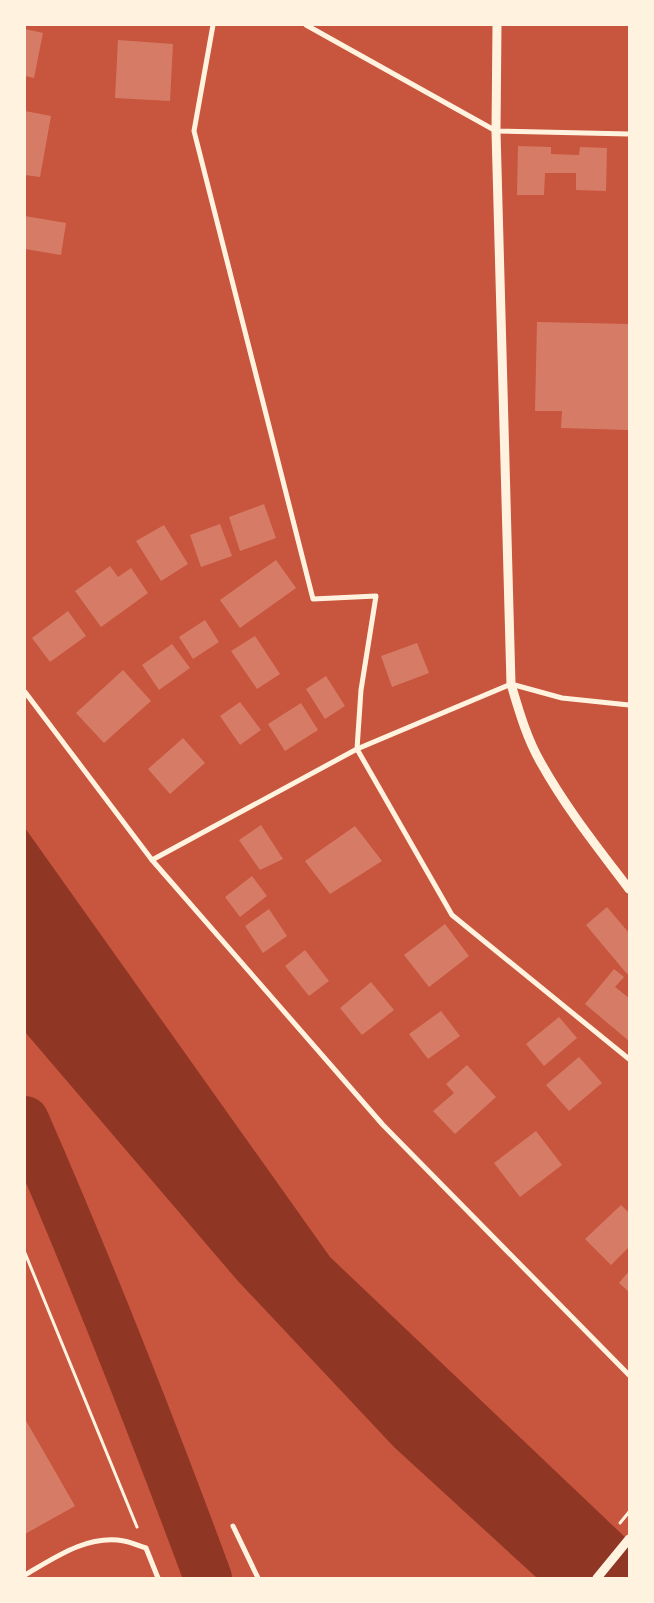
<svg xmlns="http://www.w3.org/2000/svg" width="654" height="1603" viewBox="0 0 654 1603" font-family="'Golos Text',sans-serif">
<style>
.water{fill:#8f3625}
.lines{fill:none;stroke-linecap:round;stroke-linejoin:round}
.river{stroke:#8f3625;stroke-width:48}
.building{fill:#d67c66}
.path{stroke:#fff3e0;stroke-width:3}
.minor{stroke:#fff3e0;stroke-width:5}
.tertiary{stroke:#fff3e0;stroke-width:9}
</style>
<rect width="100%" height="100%" fill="#c8553d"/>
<polygon class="water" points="25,828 330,1257 629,1541 629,1578 537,1578 394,1447 237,1280 25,1032"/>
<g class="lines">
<path class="river" d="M25 1120C91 1271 151 1424 208 1578"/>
</g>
<g class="building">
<polygon points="25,29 43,33 34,78 25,76"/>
<polygon points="118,40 173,44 170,101 115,98"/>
<polygon points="25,111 51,116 40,177 25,175"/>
<polygon points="518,146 551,147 551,154 579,155 580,147 607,148 606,191 576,190 576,173 545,173 544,195 517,195"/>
<polygon points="25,216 66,223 61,255 25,249"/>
<polygon points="537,322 629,324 629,430 561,428 562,411 535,411"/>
<polygon points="264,504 276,538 240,551 229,517"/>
<polygon points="220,524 232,556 201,567 190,535"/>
<polygon points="164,525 188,564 161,581 136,541"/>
<polygon points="276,560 296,588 240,628 220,600"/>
<polygon points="110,566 118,577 131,568 148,593 101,627 75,591"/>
<polygon points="68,611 86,636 50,662 32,638"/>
<polygon points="205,620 219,642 193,659 179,637"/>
<polygon points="255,636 280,674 257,689 231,651"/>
<polygon points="417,643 429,673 392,687 381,656"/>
<polygon points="172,644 190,668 159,690 142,665"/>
<polygon points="123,670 151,701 104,743 76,713"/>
<polygon points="326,676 345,706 325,719 306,689"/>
<polygon points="240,702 261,730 240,745 220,716"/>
<polygon points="301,703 318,730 285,751 268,724"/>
<polygon points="183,738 205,763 170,794 148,769"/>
<polygon points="261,825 283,859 260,870 239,840"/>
<polygon points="355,826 382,861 330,894 305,861"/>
<polygon points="252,876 267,896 240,917 225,897"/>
<polygon points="607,907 629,933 629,973 627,974 586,925"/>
<polygon points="269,909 287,936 263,953 245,926"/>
<polygon points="445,924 469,956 429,987 404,955"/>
<polygon points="305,950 329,981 309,996 285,966"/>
<polygon points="614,969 624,977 615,987 629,998 629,1041 585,1004"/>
<polygon points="371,982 394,1010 362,1035 340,1008"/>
<polygon points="441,1011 460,1036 428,1059 409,1034"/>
<polygon points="559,1017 577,1038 544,1066 526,1044"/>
<polygon points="579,1057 602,1083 569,1111 546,1085"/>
<polygon points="467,1065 496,1097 455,1134 433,1111 454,1093 446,1084"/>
<polygon points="536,1131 562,1165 520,1197 494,1163"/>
<polygon points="621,1205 629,1213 629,1247 611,1265 585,1239"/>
<polygon points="629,1271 629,1292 619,1283"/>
<polygon points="25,1419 75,1506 25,1534"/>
</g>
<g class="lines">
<g class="path">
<polyline points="25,1253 137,1527"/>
<polyline points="620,1523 629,1512"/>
</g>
<g class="minor">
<polyline points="213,25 194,131 313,599 376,596 361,690 357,749 452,915 629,1059"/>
<polyline points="306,25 496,131 629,134"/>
<polyline points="25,692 152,860 383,1125 629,1375"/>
<polyline points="152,860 357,749 511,684 562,698 629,705"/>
<polyline points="233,1526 258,1578"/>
<path d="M25 1575C54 1558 88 1534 124 1541 131 1542 139 1546 146 1548L158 1578"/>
</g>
<g class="tertiary">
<path d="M497 25 496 131 511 684C519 711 527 739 541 763 566 808 598 848 629 889"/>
<polyline points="597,1578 629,1539"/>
</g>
</g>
<rect width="654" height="1603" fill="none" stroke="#fff3e0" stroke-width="52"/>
</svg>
